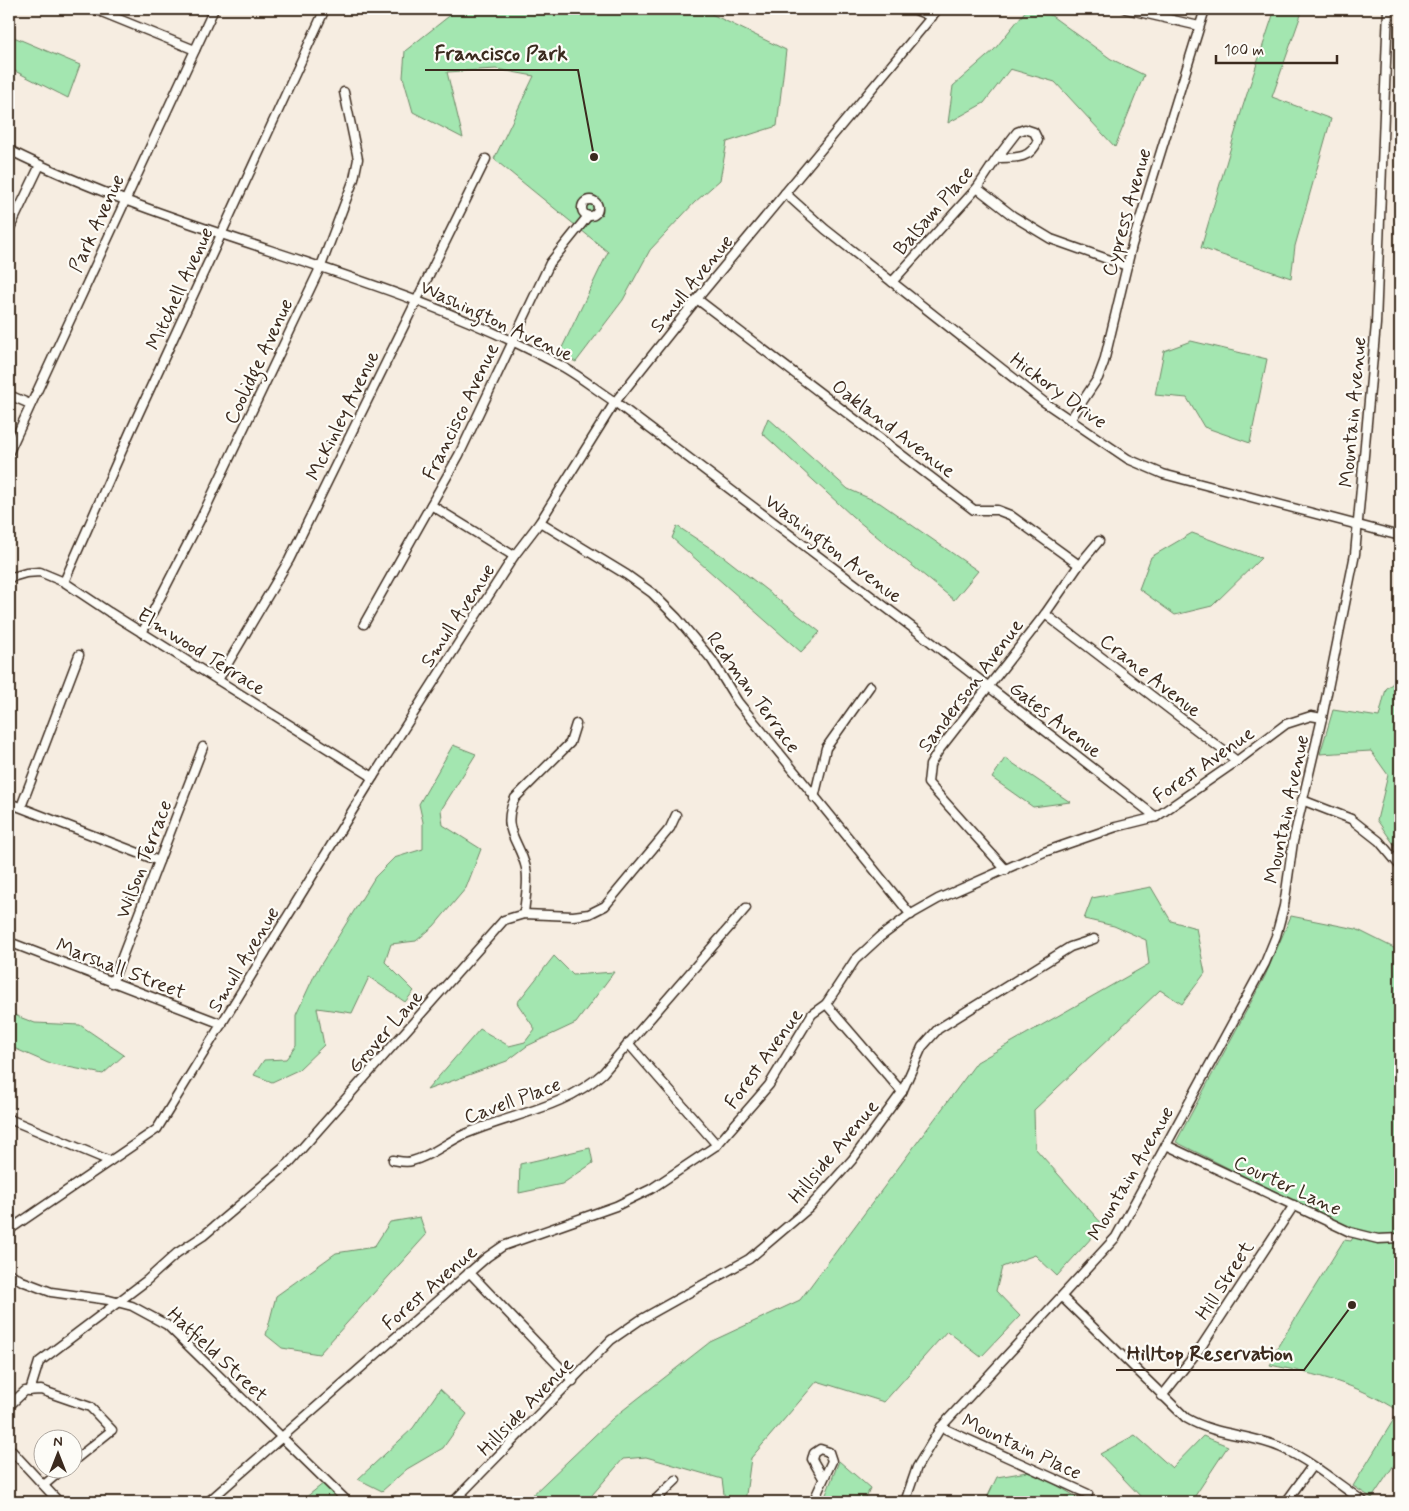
<svg xmlns="http://www.w3.org/2000/svg" width="1409" height="1511" viewBox="0 0 1409 1511" font-family="Mynerve,sans-serif">
<style>
.green{fill:#a3e6b0;stroke:#6f8867}
.lines{fill:none;stroke-linecap:round;stroke-linejoin:round}
.minor-casing{stroke:#3b2a1e;stroke-width:11}
.minor{stroke:#fdfcf7;stroke-width:8}
.labels{text-anchor:middle;stroke-width:4.5;stroke-linejoin:round;paint-order:stroke}
.street-label{font-size:20px;fill:#3b2a1e;stroke:#fdfcf7}
.leader{fill:none;stroke:#3b2a1e;stroke-width:2}
.callout-dot{fill:#3b2a1e;stroke:#fdfcf7;stroke-width:2}
.callout-label{font-size:21px;text-anchor:middle;font-weight:bold;fill:#3b2a1e;stroke:#fdfcf7;stroke-width:4.5;stroke-linejoin:round;paint-order:stroke}
</style>
<rect width="100%" height="100%" fill="#f6ede1"/>
<filter id="ink" filterUnits="userSpaceOnUse"><feTurbulence type="fractalNoise" baseFrequency=".02" numOctaves="2"/><feDisplacementMap in="SourceGraphic" scale="10" xChannelSelector="R" yChannelSelector="G"/><feConvolveMatrix kernelMatrix="1 2 1 2 8 2 1 2 1" color-interpolation-filters="sRGB"/></filter>
<g filter="url(#ink)">
<g class="green">
<polygon points="458,9 701,9 786,50 777,126 727,142 720,180 695,202 650,250 623,300 576,362 559,354 608,252 494,159 534,76 496,69 447,72 463,138 413,112 403,77 405,51"/>
<polygon points="1027,9 1042,9 1111,59 1144,75 1115,147 1055,82 1010,69 984,103 948,123 953,86 994,50"/>
<polygon points="1275,9 1303,9 1272,97 1331,119 1295,246 1291,278 1201,248 1243,106"/>
<polygon points="9,35 80,65 68,98 9,68"/>
<polygon points="1191,341 1267,359 1250,443 1204,427 1187,398 1155,395 1164,351"/>
<polygon points="768,418 848,489 880,503 978,571 954,600 852,516 762,433"/>
<polygon points="677,526 724,557 820,632 801,652 672,538"/>
<polygon points="1192,533 1261,558 1212,606 1175,615 1139,589 1151,557"/>
<polygon points="1400,677 1400,853 1377,820 1388,775 1371,751 1320,754 1333,710 1379,717 1386,689"/>
<polygon points="453,745 476,754 441,810 443,825 481,849 466,888 434,926 416,941 391,944 385,962 414,991 405,1002 369,977 352,1013 317,1008 324,1045 298,1070 272,1082 254,1075 264,1060 286,1059 296,1046 296,1015 315,974 375,877 394,858 423,849 423,822 419,804"/>
<polygon points="1005,758 1070,802 1033,807 992,778"/>
<polygon points="1151,887 1171,921 1196,928 1205,973 1182,1004 1160,990 1034,1110 1035,1148 1103,1225 1057,1276 1035,1255 1002,1267 996,1291 1020,1316 981,1357 947,1331 884,1402 817,1381 751,1458 745,1502 725,1502 722,1479 646,1457 623,1459 586,1502 525,1502 613,1418 710,1342 800,1300 977,1062 1149,964 1146,940 1114,926 1084,919 1092,898"/>
<path d="M1291 916 1356 929 1400 951V1456L1372 1498 1353 1486 1399 1411C1360 1385 1316 1374 1270 1365L1273 1360 1270 1359 1344 1240 1351 1241 1356 1232 1176 1142 1265 976Z"/>
<polygon points="554,956 573,975 614,972 576,1023 527,1046 507,1061 427,1090 480,1029 509,1046 525,1042 535,1029 517,1003"/>
<polygon points="9,1013 35,1023 80,1025 124,1055 103,1074 48,1063 9,1046"/>
<polygon points="590,1148 593,1163 562,1184 519,1193 520,1164"/>
<polygon points="420,1217 426,1235 319,1354 282,1348 266,1335 276,1296 336,1253 374,1247 390,1222"/>
<polygon points="440,1389 467,1414 443,1448 407,1469 382,1491 358,1479 413,1428"/>
<polygon points="1135,1435 1172,1468 1203,1436 1228,1446 1191,1502 1140,1502 1143,1499 1100,1454"/>
<polygon points="839,1461 870,1488 864,1502 823,1502"/>
<polygon points="1033,1471 1080,1499 1087,1502 985,1502 997,1477"/>
<polygon points="324,1483 342,1500 339,1502 300,1502"/>
</g>
<g class="lines">
<g class="minor-casing">
<g id="minor">
<polyline points="94,9 195,50"/>
<polyline points="913,9 932,17"/>
<polyline points="1126,9 1199,26"/>
<path d="M9 150C187 239 389 271 565 368 582 378 598 391 615 402L913 628 1156 817"/>
<polyline points="977,188 1013,216 1051,239 1127,266"/>
<polyline points="785,193 825,229 1044,402 1128,459 1163,474 1400,536"/>
<circle cx="590" cy="208" r="8"/>
<polyline points="9,230 40,165"/>
<path d="M892 282 977 188 997 158C1017 158 1031 159 1038 140L1034 132 1025 129 1017 132 997 158"/>
<polyline points="697,299 974,510 997,510 1010,515 1079,565"/>
<polyline points="9,395 30,404"/>
<polyline points="1070,420 1098,378 1104,362 1132,245 1205,9"/>
<polyline points="9,452 214,9"/>
<polyline points="431,505 514,556"/>
<polyline points="540,522 627,575 652,593 677,618 712,660 738,702 911,915"/>
<polyline points="9,578 26,573 40,572 64,582 109,612 373,777"/>
<polyline points="64,582 131,430 325,9"/>
<polyline points="1045,614 1237,761"/>
<polyline points="364,624 459,455 550,263 588,216"/>
<polyline points="142,633 201,518 321,266 354,179 358,159 344,92"/>
<polyline points="218,680 289,560 486,159"/>
<polyline points="814,798 826,748 870,686"/>
<polyline points="1302,800 1351,819 1379,841 1400,866"/>
<polyline points="9,803 159,861"/>
<polyline points="21,807 79,655"/>
<polyline points="1006,870 928,783 930,765 939,750 1045,614 1079,565 1099,541"/>
<path d="M524 914C525 899 529 883 526 868 519 839 500 830 515 798L570 743 576 724"/>
<polyline points="9,942 222,1024"/>
<polyline points="112,983 203,747"/>
<polyline points="826,1004 902,1092"/>
<polyline points="628,1043 717,1145"/>
<polyline points="9,1119 110,1161"/>
<polyline points="1166,1145 1350,1232 1378,1239 1400,1238"/>
<path d="M393 1160C399 1161 406 1163 412 1161 431 1156 446 1143 463 1135 510 1114 564 1109 603 1073L746 908"/>
<polyline points="9,1230 157,1129 373,777 514,556 540,522 615,402 697,299 938,9"/>
<polyline points="469,1272 573,1381"/>
<polyline points="9,1273 22,1281 51,1292 109,1300 132,1306 167,1325 348,1502"/>
<path d="M1062 1297 1186 1418C1217 1436 1251 1434 1282 1448 1311 1461 1338 1484 1364 1502"/>
<polyline points="30,1391 39,1362 146,1281 177,1253 203,1236 289,1163 504,920 524,914 573,916 589,914 605,906 670,828 676,815"/>
<polyline points="1162,1396 1201,1347 1294,1205"/>
<polyline points="9,1406 25,1391 41,1390 90,1407 112,1430 72,1462"/>
<polyline points="941,1427 1088,1494"/>
<polyline points="9,1448 59,1502"/>
<polyline points="44,1485 64,1468"/>
<polyline points="208,1502 487,1257 503,1246 616,1206 651,1189 717,1145 769,1085 812,1014 826,1004 855,960 880,937 908,916 938,899 1044,852 1116,827 1156,817 1237,761 1286,724 1311,716 1322,718"/>
<polyline points="453,1502 611,1340 640,1320 749,1259 809,1208 852,1160 902,1092 922,1047 938,1029 1070,947 1094,939"/>
<polyline points="653,1502 676,1480"/>
<polyline points="813,1502 832,1461 829,1452 820,1449 814,1453 812,1459 823,1478"/>
<polyline points="905,1502 917,1467 941,1427 1116,1237 1265,963 1276,936 1284,906 1293,842 1322,718 1355,554 1376,324 1388,9"/>
<polyline points="1286,1502 1312,1466"/>
</g>
</g>
<use href="#minor" class="minor"/>
</g>
</g>
<g class="labels">
<g class="street-label">
<text transform="translate(933 210) rotate(-49)" y="7">Balsam Place</text>
<text transform="translate(1126 212) rotate(-74)" y="7">Cypress Avenue</text>
<text transform="translate(96 223) rotate(-65)" y="7">Park Avenue</text>
<text transform="translate(691 283) rotate(-51)" y="7">Smull Avenue</text>
<text transform="translate(179 288) rotate(-65)" y="7">Mitchell Avenue</text>
<text transform="translate(497 320) rotate(25)" y="7">Washington Avenue</text>
<text transform="translate(258 361) rotate(-65)" y="7">Coolidge Avenue</text>
<text transform="translate(1059 390) rotate(36)" y="7">Hickory Drive</text>
<text transform="translate(460 411) rotate(-64)" y="7">Francisco Avenue</text>
<text transform="translate(1352 412) rotate(-85)" y="7">Mountain Avenue</text>
<text transform="translate(342 415) rotate(-64)" y="7">McKinley Avenue</text>
<text transform="translate(894 428) rotate(37)" y="7">Oakland Avenue</text>
<text transform="translate(834 548) rotate(37)" y="7">Washington Avenue</text>
<text transform="translate(457 615) rotate(-57)" y="7">Smull Avenue</text>
<text transform="translate(202 651) rotate(32)" y="7">Elmwood Terrace</text>
<text transform="translate(1151 675) rotate(38)" y="7">Crane Avenue</text>
<text transform="translate(970 685) rotate(-53)" y="7">Sanderson Avenue</text>
<text transform="translate(754 692) rotate(54)" y="7">Redman Terrace</text>
<text transform="translate(1056 719) rotate(38)" y="7">Gates Avenue</text>
<text transform="translate(1203 764) rotate(-35)" y="7">Forest Avenue</text>
<text transform="translate(1286 809) rotate(-78)" y="7">Mountain Avenue</text>
<text transform="translate(143 859) rotate(-69)" y="7">Wilson Terrace</text>
<text transform="translate(243 959) rotate(-59)" y="7">Smull Avenue</text>
<text transform="translate(121 968) rotate(21)" y="7">Marshall Street</text>
<text transform="translate(385 1031) rotate(-49)" y="7">Grover Lane</text>
<text transform="translate(763 1058) rotate(-54)" y="7">Forest Avenue</text>
<text transform="translate(512 1100) rotate(-20)" y="7">Cavell Place</text>
<text transform="translate(833 1151) rotate(-50)" y="7">Hillside Avenue</text>
<text transform="translate(1130 1173) rotate(-60)" y="7">Mountain Avenue</text>
<text transform="translate(1288 1185) rotate(25)" y="7">Courter Lane</text>
<text transform="translate(1224 1280) rotate(-57)" y="7">Hill Street</text>
<text transform="translate(429 1287) rotate(-41)" y="7">Forest Avenue</text>
<text transform="translate(218 1354) rotate(43)" y="7">Hatfield Street</text>
<text transform="translate(525 1406) rotate(-46)" y="7">Hillside Avenue</text>
<text transform="translate(1022 1446) rotate(25)" y="7">Mountain Place</text>
</g>
</g>
<path class="leader" d="M594 157L578 70H425M1352 1305L1304 1370H1116"/>
<g class="callout-dot">
<circle cx="594" cy="157" r="5"/>
<circle cx="1352" cy="1305" r="5"/>
</g>
<g class="callout-label">
<text x="501" y="60">Francisco Park</text>
<text x="1210" y="1360">Hilltop Reservation</text>
</g>
<rect width="1409" height="1511" fill="none" stroke="#fdfcf7" stroke-width="30"/>
<rect x="15" y="15" width="1379" height="1481" fill="none" stroke="#3b2a1e" stroke-width="2" filter="url(#ink)"/>
<g transform="translate(58 1454)"><circle r="24" fill="#fdfcf7" stroke="#afa8a0"/>
<path d="M0-4L9 19L0 12L-9 19Z" fill="#3b2a1e"/>
<text y="-8" font-size="14" font-weight="bold" text-anchor="middle" fill="#3b2a1e">N</text>
</g>
<path d="M1216 55v8h121v-8" fill="none" stroke="#3b2a1e" stroke-width="2.5"/>
<text x="1224" y="55" font-size="15" fill="#3b2a1e" stroke="#fdfcf7" stroke-width="4" paint-order="stroke">100 m</text>
</svg>
